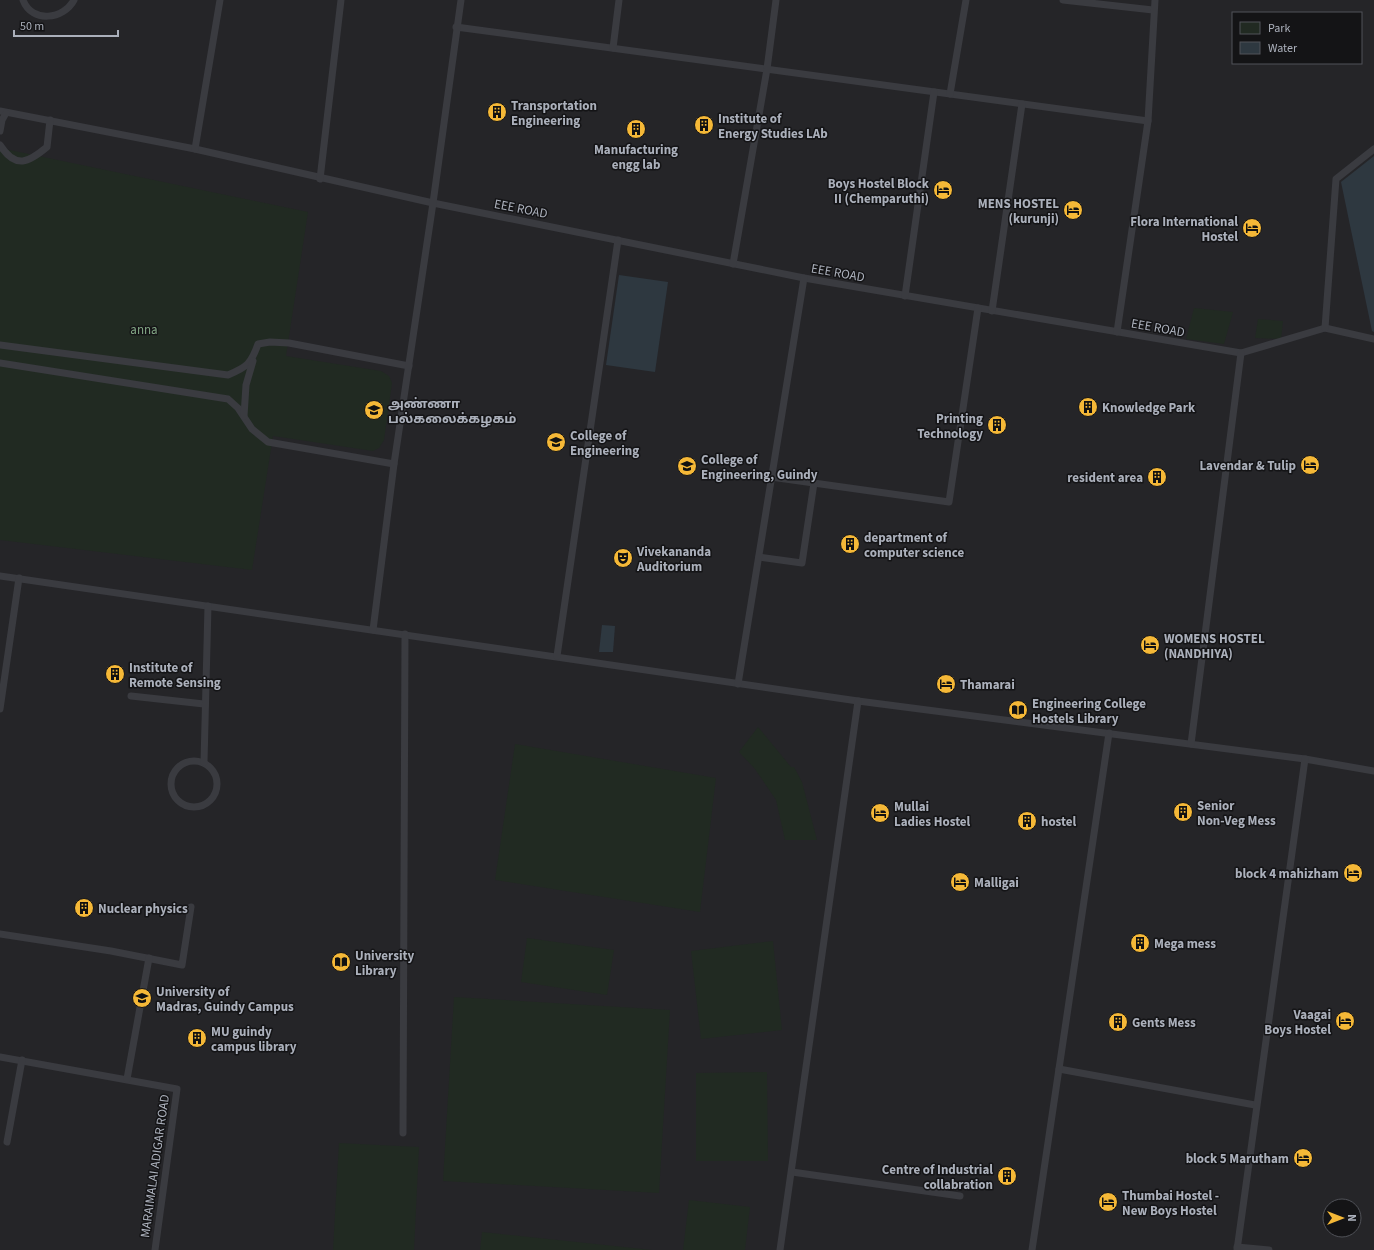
<svg xmlns="http://www.w3.org/2000/svg" width="1374" height="1250" viewBox="0 0 1374 1250" font-family="'Source Sans 3','Noto Sans Tamil',sans-serif">
<style>
.built{fill:#252528;fill-rule:evenodd}
.green{fill:#212a22}
.water{fill:#2e3840}
.lines{fill:none;stroke-linecap:round;stroke-linejoin:round}
.lane{stroke:#3a3b40;stroke-width:7}
.labels{text-anchor:middle;stroke-width:3;stroke-linejoin:round;paint-order:stroke}
.poi-label{font-size:13px;font-weight:bold;fill:#abb0bb;stroke:#141416;text-anchor:start}
.street-label{font-size:13px;fill:#abb0bb;stroke:#141416}
.park-label{font-size:13px;fill:#82a685;stroke:#141416}
</style>
<rect width="100%" height="100%" fill="#19191b"/>
<path class="built" d="M0 0H1374V1250H0ZM1233 13H1361V63H1233ZM1330 1206H1354V1230H1330Z"/>
<g class="green">
<polygon points="0,148 308,212 286,356 381,371 389,376 392,383 384,440 379,448 373,451 273,436 252,570 0,540"/>
<polygon points="1194,308 1233,312 1224,344 1186,339"/>
<polygon points="1258,319 1283,321 1281,339 1255,338"/>
<polygon points="758,727 791,767 794,767 802,782 817,840 785,840 776,800 755,769 739,752"/>
<polygon points="515,744 716,778 700,912 495,880"/>
<polygon points="527,938 614,950 607,995 521,982"/>
<polygon points="773,941 782,1030 701,1039 691,951"/>
<polygon points="454,997 670,1010 659,1193 443,1181"/>
<polygon points="767,1072 768,1161 696,1161 696,1073"/>
<polygon points="339,1143 419,1147 414,1250 333,1250"/>
<polygon points="689,1200 750,1207 745,1250 683,1250"/>
<polygon points="482,1232 652,1250 480,1250"/>
</g>
<g class="water">
<polygon points="1374,156 1374,332 1372,331 1341,182"/>
<polygon points="619,275 668,282 655,372 606,365"/>
<polygon points="602,625 615,626 613,652 599,652"/>
</g>
<g class="lines">
<g class="lane">
<path d="M23 0C32 24 64 19 74 0"/>
<polyline points="1063,0 1153,10"/>
<polyline points="456,27 1148,121"/>
<polyline points="613,48 619,0"/>
<polyline points="950,94 966,0"/>
<polyline points="0,111 195,149 433,203 804,278 1241,353 1325,328 1374,339"/>
<polyline points="0,131 2,120 6,113"/>
<path d="M0 145C16 170 29 162 47 147L50 120"/>
<polyline points="195,149 220,0"/>
<polyline points="320,179 341,0"/>
<polyline points="733,264 767,69 776,0"/>
<polyline points="905,296 934,92"/>
<polyline points="992,311 1022,104"/>
<polyline points="1325,328 1336,179 1374,149"/>
<polyline points="1117,332 1148,121 1155,0"/>
<path d="M0 345 228 375C247 367 251 364 258 344L270 342 289 343 409 366"/>
<polyline points="0,363 228,399 238,408 252,429 268,442 394,464"/>
<polyline points="244,416 246,385 253,361"/>
<polyline points="771,477 949,502 978,308"/>
<polyline points="759,557 802,563 814,483"/>
<polyline points="0,576 858,701 1305,759 1374,771"/>
<polyline points="373,630 394,464 433,203 461,0"/>
<polyline points="557,656 618,240"/>
<polyline points="738,684 804,278"/>
<polyline points="131,696 204,704"/>
<polyline points="0,709 19,578"/>
<polyline points="1191,744 1241,353"/>
<circle cx="194" cy="784" r="23"/>
<polyline points="204,762 208,606"/>
<polyline points="0,934 111,951 182,965 191,907"/>
<polyline points="0,1057 177,1089 155,1250"/>
<polyline points="1059,1069 1255,1105"/>
<polyline points="127,1079 149,958"/>
<polyline points="403,1133 405,634"/>
<polyline points="7,1142 22,1060"/>
<polyline points="792,1172 960,1196"/>
<polyline points="1237,1247 1269,1250"/>
<polyline points="780,1250 858,701"/>
<polyline points="1032,1250 1109,733"/>
<polyline points="1237,1250 1305,759"/>
</g>
</g>
<defs>
<g id="building-disc" transform="scale(1)"><circle r="9.5" fill="#f5b837" stroke="#141416"/><path d="M-4-6H4V6H1V3H-1V6H-4ZM-2.5-4.3h1.7v1.8h-1.7ZM.8-4.3h1.7v1.8H.8ZM-2.5-1h1.7V.8h-1.7ZM.8-1h1.7V.8H.8Z" fill="#111"/></g>
<g id="hotel-disc" transform="scale(1)"><circle r="9.5" fill="#f5b837" stroke="#141416"/><path d="M-6-4.5h1.5V1H6V5H4.5V3h-9V5H-6ZM-4 0a1.8 1.8 0 1 1 3.6 0ZM.5 0V-2.5h3Q6-2.5 6 0Z" fill="#111"/></g>
<g id="university-disc" transform="scale(1)"><circle r="9.5" fill="#f5b837" stroke="#141416"/><path d="M0-5L7-2L0 1L-7-2ZM-4 1L0 2.5L4 1V4Q0 6-4 4Z" fill="#111"/></g>
<g id="theatre-disc" transform="scale(1)"><circle r="9.5" fill="#f5b837" stroke="#141416"/><path d="M-5-5.5Q0-4 5-5.5V0Q5 5 0 6Q-5 5-5 0ZM-3.3-2.5H-1v1.5H-3.3ZM1-2.5H3.3v1.5H1ZM-2.8 1Q0 5.5 2.8 1Z" fill="#111"/></g>
<g id="library-disc" transform="scale(1)"><circle r="9.5" fill="#f5b837" stroke="#141416"/><path d="M-6-4Q-3-5.5-.7-3.5V5Q-3 3-6 4ZM6-4Q3-5.5 .7-3.5V5Q3 3 6 4Z" fill="#111"/></g>
</defs>
<g fill-rule="evenodd">
<use href="#building-disc" x="497" y="112"/>
<use href="#building-disc" x="704" y="125"/>
<use href="#building-disc" x="636" y="129"/>
<use href="#hotel-disc" x="943" y="190"/>
<use href="#hotel-disc" x="1073" y="210"/>
<use href="#hotel-disc" x="1252" y="228"/>
<use href="#building-disc" x="1088" y="407"/>
<use href="#university-disc" x="374" y="410"/>
<use href="#building-disc" x="997" y="425"/>
<use href="#university-disc" x="556" y="442"/>
<use href="#hotel-disc" x="1310" y="465"/>
<use href="#university-disc" x="687" y="466"/>
<use href="#building-disc" x="1157" y="477"/>
<use href="#building-disc" x="850" y="544"/>
<use href="#theatre-disc" x="623" y="558"/>
<use href="#hotel-disc" x="1150" y="645"/>
<use href="#building-disc" x="115" y="674"/>
<use href="#hotel-disc" x="946" y="684"/>
<use href="#library-disc" x="1018" y="710"/>
<use href="#building-disc" x="1183" y="812"/>
<use href="#hotel-disc" x="880" y="813"/>
<use href="#building-disc" x="1027" y="821"/>
<use href="#hotel-disc" x="1353" y="873"/>
<use href="#hotel-disc" x="960" y="882"/>
<use href="#building-disc" x="84" y="908"/>
<use href="#building-disc" x="1140" y="943"/>
<use href="#library-disc" x="341" y="962"/>
<use href="#university-disc" x="142" y="998"/>
<use href="#hotel-disc" x="1345" y="1021"/>
<use href="#building-disc" x="1118" y="1022"/>
<use href="#building-disc" x="197" y="1038"/>
<use href="#hotel-disc" x="1303" y="1158"/>
<use href="#building-disc" x="1007" y="1176"/>
<use href="#hotel-disc" x="1108" y="1202"/>
</g>
<g class="labels">
<g class="poi-label">
<text x="511" y="110">Transportation<tspan x="511" dy="15">Engineering</tspan></text>
<text x="718" y="123">Institute of<tspan x="718" dy="15">Energy Studies LAb</tspan></text>
<text x="636" y="154" text-anchor="middle">Manufacturing<tspan x="636" dy="15">engg lab</tspan></text>
<text x="929" y="188" text-anchor="end">Boys Hostel Block<tspan x="929" dy="15">II (Chemparuthi)</tspan></text>
<text x="1059" y="208" text-anchor="end">MENS HOSTEL<tspan x="1059" dy="15">(kurunji)</tspan></text>
<text x="1238" y="226" text-anchor="end">Flora International<tspan x="1238" dy="15">Hostel</tspan></text>
<text x="388" y="408">அண்ணா<tspan x="388" dy="15">பல்கலைக்கழகம்</tspan></text>
<text x="1102" y="412">Knowledge Park</text>
<text x="983" y="423" text-anchor="end">Printing<tspan x="983" dy="15">Technology</tspan></text>
<text x="570" y="440">College of<tspan x="570" dy="15">Engineering</tspan></text>
<text x="701" y="464">College of<tspan x="701" dy="15">Engineering, Guindy</tspan></text>
<text x="1296" y="470" text-anchor="end">Lavendar &amp; Tulip</text>
<text x="1143" y="482" text-anchor="end">resident area</text>
<text x="864" y="542">department of<tspan x="864" dy="15">computer science</tspan></text>
<text x="637" y="556">Vivekananda<tspan x="637" dy="15">Auditorium</tspan></text>
<text x="1164" y="643">WOMENS HOSTEL<tspan x="1164" dy="15">(NANDHIYA)</tspan></text>
<text x="129" y="672">Institute of<tspan x="129" dy="15">Remote Sensing</tspan></text>
<text x="960" y="689">Thamarai</text>
<text x="1032" y="708">Engineering College<tspan x="1032" dy="15">Hostels Library</tspan></text>
<text x="1197" y="810">Senior<tspan x="1197" dy="15">Non-Veg Mess</tspan></text>
<text x="894" y="811">Mullai<tspan x="894" dy="15">Ladies Hostel</tspan></text>
<text x="1041" y="826">hostel</text>
<text x="1339" y="878" text-anchor="end">block 4 mahizham</text>
<text x="974" y="887">Malligai</text>
<text x="98" y="913">Nuclear physics</text>
<text x="1154" y="948">Mega mess</text>
<text x="355" y="960">University<tspan x="355" dy="15">Library</tspan></text>
<text x="156" y="996">University of<tspan x="156" dy="15">Madras, Guindy Campus</tspan></text>
<text x="1331" y="1019" text-anchor="end">Vaagai<tspan x="1331" dy="15">Boys Hostel</tspan></text>
<text x="1132" y="1027">Gents Mess</text>
<text x="211" y="1036">MU guindy<tspan x="211" dy="15">campus library</tspan></text>
<text x="1289" y="1163" text-anchor="end">block 5 Marutham</text>
<text x="993" y="1174" text-anchor="end">Centre of Industrial<tspan x="993" dy="15">collabration</tspan></text>
<text x="1122" y="1200">Thumbai Hostel -<tspan x="1122" dy="15">New Boys Hostel</tspan></text>
</g>
<g class="street-label">
<text transform="translate(521 208) rotate(11)" y="5">EEE ROAD</text>
<text transform="translate(838 272) rotate(10)" y="5">EEE ROAD</text>
<text transform="translate(1158 327) rotate(10)" y="5">EEE ROAD</text>
<text transform="translate(154 1166) rotate(-82)" y="5">MARAIMALAI ADIGAR ROAD</text>
</g>
<g class="park-label">
<text x="144" y="334">anna</text>
</g>
</g>
<rect x="1232" y="12" width="130" height="52" fill="#141416" stroke="#505258"/>
<rect x="1240" y="22" width="20" height="12" fill="#212a22" stroke="#505258"/>
<text x="1268" y="32" font-size="12" fill="#abb0bb">Park</text>
<rect x="1240" y="42" width="20" height="12" fill="#2e3840" stroke="#505258"/>
<text x="1268" y="52" font-size="12" fill="#abb0bb">Water</text>
<g transform="translate(1342 1218) rotate(90)"><circle r="19" fill="#141416" stroke="#505258"/>
<path d="M0-3L7 15L0 10L-7 15Z" fill="#f5b837"/>
<text y="-6" font-size="11" font-weight="bold" text-anchor="middle" fill="#abb0bb">N</text>
</g>
<path d="M14 30v6h104v-6" fill="none" stroke="#abb0bb" stroke-width="2"/>
<text x="20" y="30" font-size="12" fill="#abb0bb" stroke="#141416" stroke-width="3" paint-order="stroke">50 m</text>
</svg>
